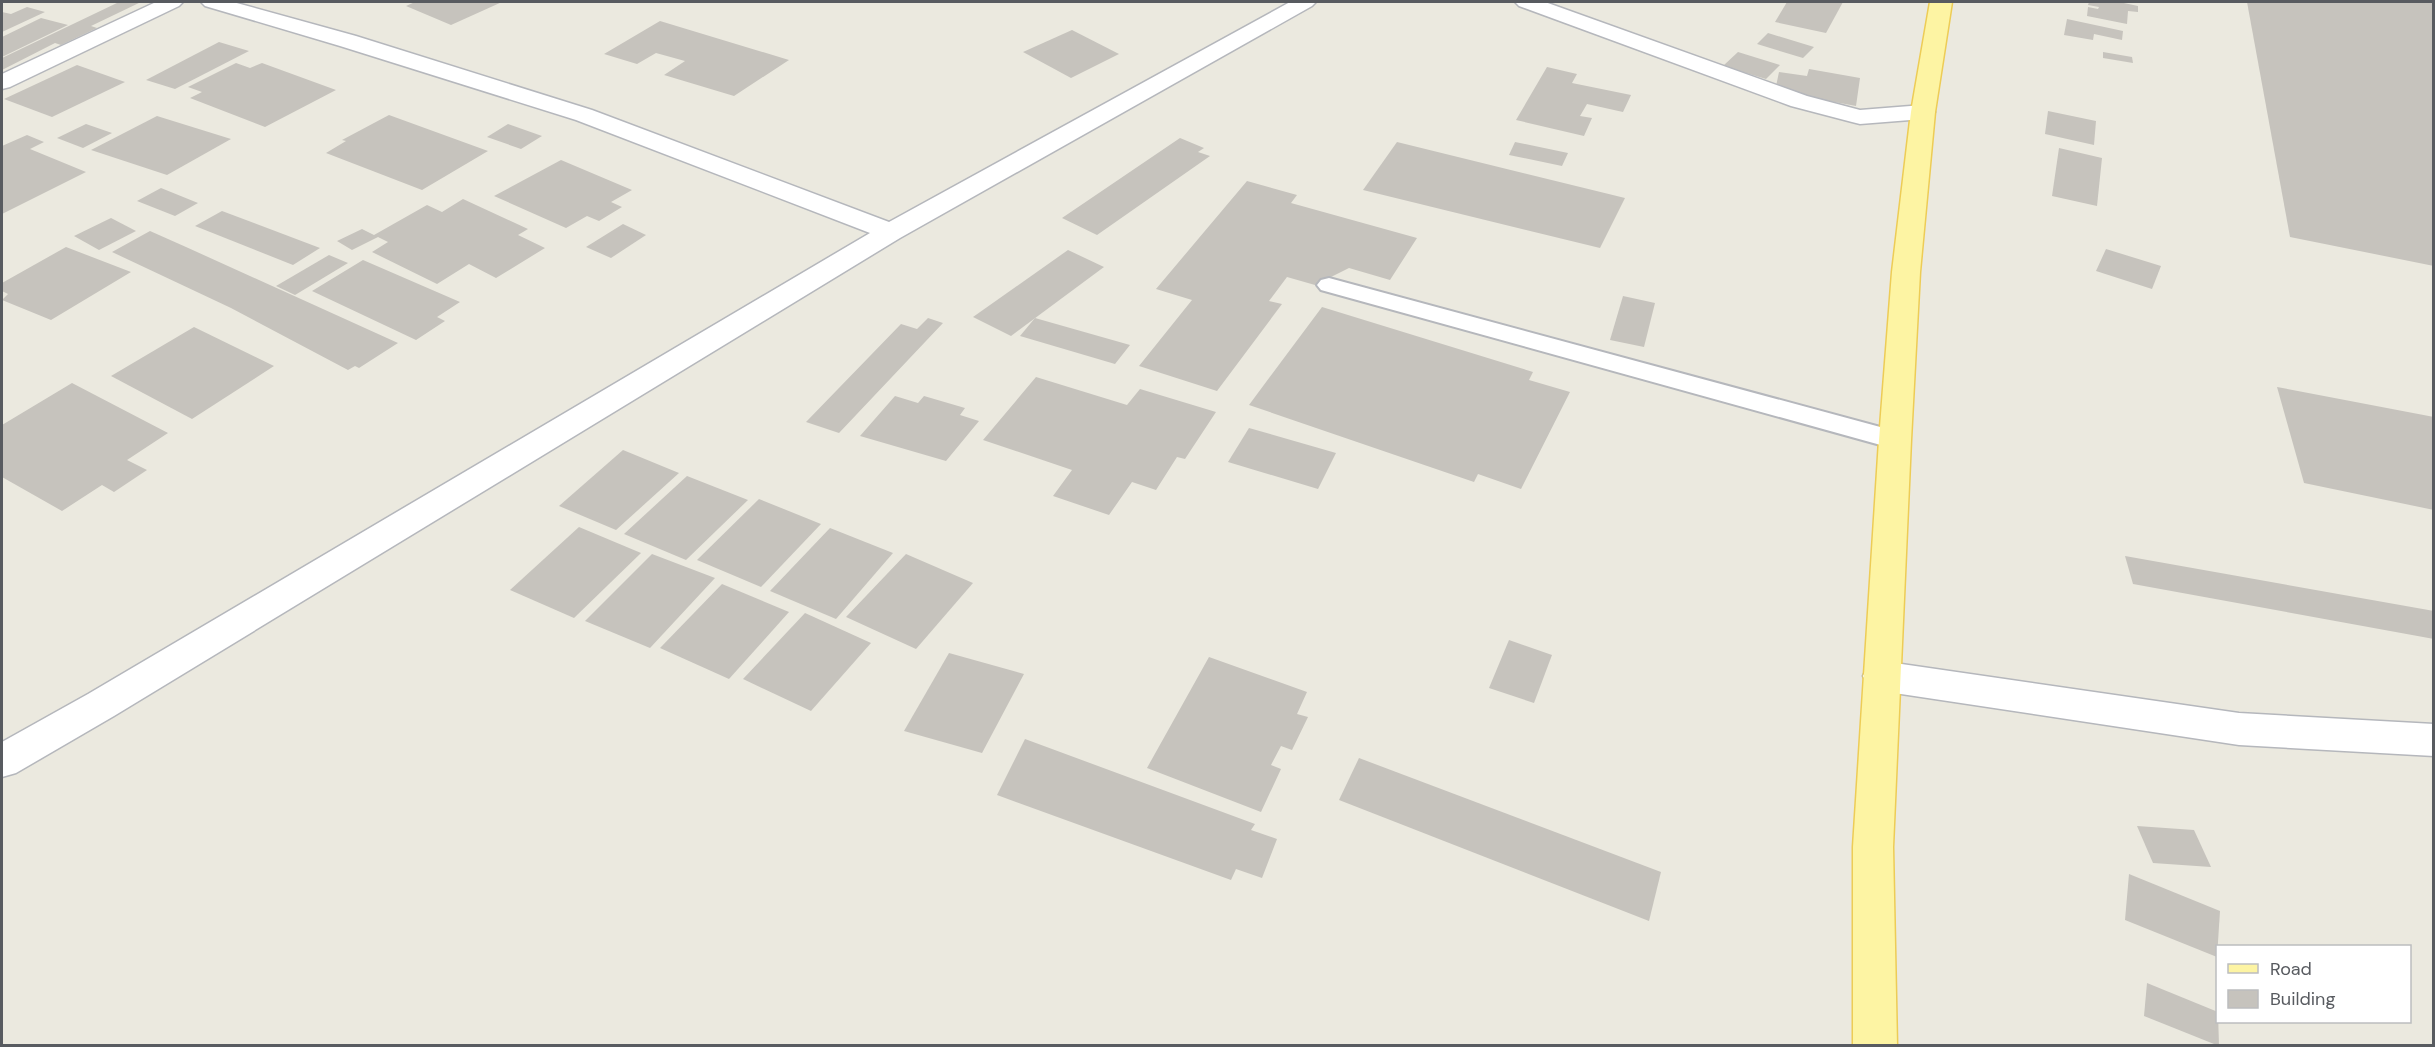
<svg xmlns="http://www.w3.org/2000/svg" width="2435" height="1047" viewBox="0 0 2435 1047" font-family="'DM Sans',sans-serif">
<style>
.building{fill:#c6c3bd}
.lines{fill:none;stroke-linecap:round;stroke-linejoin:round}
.service-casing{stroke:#b5b7bc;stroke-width:4}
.minor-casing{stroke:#b5b7bc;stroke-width:3}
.primary-casing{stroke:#edcc56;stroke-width:3}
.service{fill:#fff;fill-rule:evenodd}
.minor{fill:#fff;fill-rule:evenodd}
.primary{fill:#fdf4a3;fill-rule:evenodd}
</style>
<rect width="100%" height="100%" fill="#ebe9df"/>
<g class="building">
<polygon points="119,2 141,2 91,26 97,28 61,45 55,43 2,70 2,58"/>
<polygon points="415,2 502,2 451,25 406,6"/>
<polygon points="1787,2 1843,2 1826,33 1775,22"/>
<polygon points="2089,2 2119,2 2138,6 2138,12 2128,11 2127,24 2087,16 2088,7 2098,9 2099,7 2088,5"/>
<polygon points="2247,2 2434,2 2434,266 2290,237"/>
<polygon points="27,7 45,12 2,32 2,12 11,14"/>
<polygon points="41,18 68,25 2,57 2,37"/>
<polygon points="2067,19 2123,31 2122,40 2094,34 2093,40 2064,35"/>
<polygon points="660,21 789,60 734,96 664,75 685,61 656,53 637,64 604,54"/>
<polygon points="1072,30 1119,54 1071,78 1023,52"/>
<polygon points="1768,33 1814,47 1803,58 1757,44"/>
<polygon points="219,42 249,51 175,89 146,80"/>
<polygon points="1738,52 1780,65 1766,79 1723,66"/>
<polygon points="2103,52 2132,57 2133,63 2103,58"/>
<polygon points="236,63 250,68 262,63 336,90 265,127 190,98 202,92 188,87"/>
<polygon points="77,65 125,82 52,117 4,99"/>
<polygon points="1547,67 1577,74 1572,83 1631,95 1623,112 1587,104 1580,116 1592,118 1584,136 1516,120"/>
<polygon points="1809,69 1860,78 1856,106 1775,91 1779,72 1807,76"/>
<polygon points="2048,111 2096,121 2094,145 2045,134"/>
<polygon points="389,115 488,151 422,190 326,153 346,141 342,140"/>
<polygon points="157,116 231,139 167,175 91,150"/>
<polygon points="86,124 112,133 83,148 57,138"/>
<polygon points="508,124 542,136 521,149 487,137"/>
<polygon points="27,135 44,142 30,149 86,172 2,214 2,146"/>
<polygon points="1180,138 1204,148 1198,152 1210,156 1097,235 1062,218"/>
<polygon points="1397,142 1625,198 1600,248 1363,190"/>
<polygon points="1515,142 1568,153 1562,166 1509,155"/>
<polygon points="2059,148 2102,158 2097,206 2052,196"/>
<polygon points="561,160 632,190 611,202 622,207 599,221 587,216 566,228 494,196"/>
<polygon points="1247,181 1297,195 1291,203 1417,238 1390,280 1349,268 1315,285 1287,277 1269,301 1282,304 1217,391 1139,366 1192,300 1156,289"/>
<polygon points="161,188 198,203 175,216 137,201"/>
<polygon points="463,199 528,229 518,235 545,248 496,278 469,264 437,284 372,252 388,242 378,237 352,250 337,241 362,229 374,235 427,205 442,212"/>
<polygon points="222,211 320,248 293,265 195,226"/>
<polygon points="111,218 136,231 99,250 74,236"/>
<polygon points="623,224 646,235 611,258 586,247"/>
<polygon points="150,231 186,247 398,343 359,368 355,366 348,370 231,308 112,252"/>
<polygon points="66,247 131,272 51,320 2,300 8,294 2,291 2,283"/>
<polygon points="2106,249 2161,266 2152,289 2096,271"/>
<polygon points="1068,250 1104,267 1011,336 973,317"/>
<polygon points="329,255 348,263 295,295 276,286"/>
<polygon points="363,260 460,302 437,317 445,321 416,340 312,291"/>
<polygon points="1623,296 1655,303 1644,347 1610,340"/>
<polygon points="1322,307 1533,372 1529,380 1570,392 1521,489 1478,474 1474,482 1249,405"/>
<polygon points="928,318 943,323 839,433 806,422 901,324 917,329"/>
<polygon points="1035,318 1130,345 1115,364 1020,336"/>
<polygon points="194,327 274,366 192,419 111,376"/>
<polygon points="1036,377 1127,405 1140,389 1216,412 1185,459 1177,457 1156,490 1132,482 1109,515 1053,496 1072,470 983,440"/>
<polygon points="72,383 168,433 127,460 147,470 114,492 102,485 62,511 2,477 2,425"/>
<polygon points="2277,387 2434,417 2434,510 2304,483"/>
<polygon points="895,396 918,403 924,396 965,408 960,415 979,421 946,461 860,436"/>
<polygon points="1249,428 1336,453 1318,489 1228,462"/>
<polygon points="623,450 679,473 616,530 559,506"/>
<polygon points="687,476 748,500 686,560 624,534"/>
<polygon points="759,499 821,524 761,587 697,560"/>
<polygon points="579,527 641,553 574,618 510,590"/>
<polygon points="830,528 893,553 836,619 770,591"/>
<polygon points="652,554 715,578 650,648 585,621"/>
<polygon points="906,554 973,583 916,649 846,617"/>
<polygon points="2125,556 2434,611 2434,639 2133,584"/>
<polygon points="722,584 789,612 729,679 660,648"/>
<polygon points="805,613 871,643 811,711 743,679"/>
<polygon points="1509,640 1552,655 1534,703 1489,688"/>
<polygon points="949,653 1024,674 982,753 904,731"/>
<polygon points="1209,657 1307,692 1297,714 1308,717 1292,750 1281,746 1271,765 1281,769 1261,812 1147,768"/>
<polygon points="1025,739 1255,824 1251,830 1277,839 1262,878 1236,869 1231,880 997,795"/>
<polygon points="1359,758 1661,872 1649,921 1339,800"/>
<polygon points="2137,826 2194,830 2211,867 2153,863"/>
<polygon points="2129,874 2220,911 2217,957 2125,920"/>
<polygon points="2147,983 2218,1012 2219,1046 2144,1016"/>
</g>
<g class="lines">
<g class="service-casing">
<polygon id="service" points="1329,278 1895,431 1904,433 1908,440 1904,447 1895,449 1321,290 1317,285 1321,280"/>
</g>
<g class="minor-casing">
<g id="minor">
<polygon points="156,2 183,2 179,6 10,87 2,89 2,74"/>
<polygon points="201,2 233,2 356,36 592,110 889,222 1290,2 1316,2 1312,6 900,238 114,716 16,773 2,777 2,742 88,694 870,233 576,120 340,46 205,6"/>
<polygon points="1515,2 1545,2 1807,96 1860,110 1923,105 1931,107 1935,112 1931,117 1923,119 1860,124 1852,122 1791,106 1519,6"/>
<polygon points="1881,661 2239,713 2434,724 2434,756 2239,745 1881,691 1868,686 1863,676 1868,666"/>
</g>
</g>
<g class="primary-casing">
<polygon id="primary" points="1930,2 1952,2 1935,112 1920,272 1911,440 1893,847 1897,1046 1853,1046 1853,847 1879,440 1892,272 1911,112"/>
</g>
<use href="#service" class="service"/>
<use href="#minor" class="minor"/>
<use href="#primary" class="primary"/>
</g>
<rect width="2435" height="1047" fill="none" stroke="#585b60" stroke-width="6"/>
<rect x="2216" y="945" width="195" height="78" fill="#ffffff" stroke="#bcbdbf" stroke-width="1.5"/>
<rect x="2228" y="964" width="30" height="9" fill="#fdf4a3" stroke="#bcbdbf" stroke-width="1.5"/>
<text x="2270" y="975" font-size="18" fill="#585b60">Road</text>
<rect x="2228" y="990" width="30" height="18" fill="#c6c3bd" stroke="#bcbdbf" stroke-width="1.5"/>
<text x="2270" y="1005" font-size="18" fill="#585b60">Building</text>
</svg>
